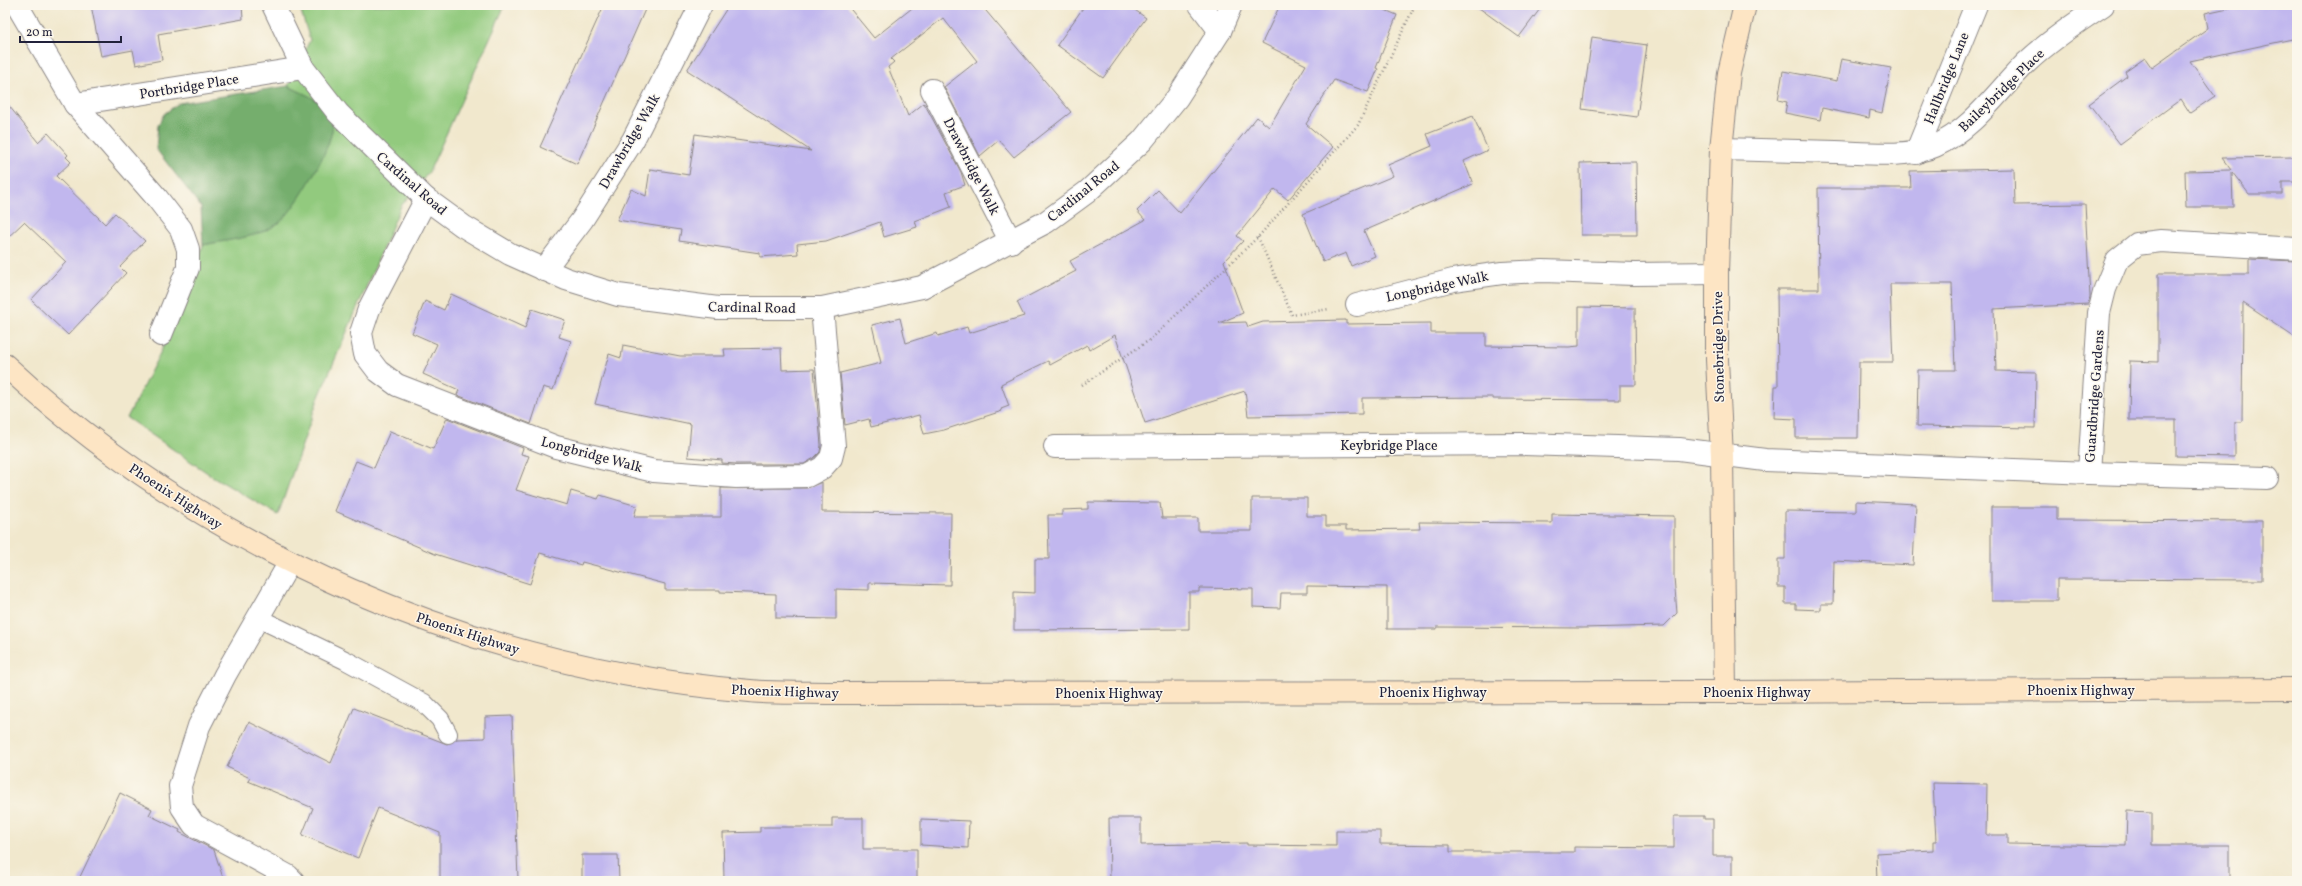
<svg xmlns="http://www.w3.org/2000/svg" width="2302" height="886" viewBox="0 0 2302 886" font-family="Vollkorn,serif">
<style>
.green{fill:#92ca7e;stroke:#5a765c}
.forest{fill:#75ae6d;stroke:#4c6854}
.building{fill:#c1b7ee}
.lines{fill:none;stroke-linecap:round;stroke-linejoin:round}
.lane-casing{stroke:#8a8584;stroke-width:20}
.street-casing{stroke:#8a8584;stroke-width:24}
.secondary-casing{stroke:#8a8584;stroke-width:24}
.path{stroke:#8a8584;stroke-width:2.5;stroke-dasharray:1 3;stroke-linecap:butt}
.lane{stroke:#fff;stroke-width:18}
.street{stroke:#fff;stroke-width:22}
.secondary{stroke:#fde5c4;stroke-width:22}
.labels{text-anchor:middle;stroke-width:3;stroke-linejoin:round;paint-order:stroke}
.street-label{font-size:14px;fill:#22223b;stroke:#fbf7ec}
</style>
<rect width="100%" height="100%" fill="#fbf7ec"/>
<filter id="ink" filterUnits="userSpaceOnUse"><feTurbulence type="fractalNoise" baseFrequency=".025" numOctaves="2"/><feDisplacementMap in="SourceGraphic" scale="8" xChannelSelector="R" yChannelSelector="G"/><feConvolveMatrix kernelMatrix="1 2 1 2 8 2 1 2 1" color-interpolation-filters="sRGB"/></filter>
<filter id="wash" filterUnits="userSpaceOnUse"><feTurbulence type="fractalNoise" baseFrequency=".012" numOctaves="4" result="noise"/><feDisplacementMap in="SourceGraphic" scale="16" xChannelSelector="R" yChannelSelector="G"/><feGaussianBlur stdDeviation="0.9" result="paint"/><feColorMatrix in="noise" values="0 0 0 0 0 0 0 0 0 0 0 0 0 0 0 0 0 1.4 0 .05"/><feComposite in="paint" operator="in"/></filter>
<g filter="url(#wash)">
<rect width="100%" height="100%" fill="#f1e8cd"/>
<polygon class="green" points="299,5 505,5 429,172 401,206 318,399 278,515 212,476 127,418 187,300 203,245 265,231 318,101 288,86 310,40"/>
<path class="forest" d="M288 86C304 94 326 101 332 120 339 138 294 212 279 223 259 238 227 240 203 245L201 207 156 149 158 125 164 114 179 103Z"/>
<g id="blocks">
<g class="building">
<polygon points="91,5 242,5 243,19 158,34 162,60 136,65 133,50 101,56"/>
<polygon points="604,5 647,5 577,164 540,147"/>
<polygon points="729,5 847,5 874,38 916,5 981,5 1071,112 1014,157 999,140 980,156 944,87 977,61 943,18 891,59 894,62 888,67 908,116 924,103 961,172 965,185 946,192 951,207 915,221 917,227 884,237 880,222 826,241 797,244 798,254 760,257 760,253 679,241 681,230 617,220 631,189 646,196 650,169 689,175 695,134 811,151 687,70"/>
<polygon points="1085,5 1128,5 1146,18 1103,78 1057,45"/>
<polygon points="1280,5 1387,5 1385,10 1397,15 1376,68 1378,69 1368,92 1334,80 1306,124 1333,147 1288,200 1275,189 1237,236 1243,241 1224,261 1243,313 1219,323 1246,322 1248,327 1263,322 1346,320 1346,324 1431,323 1431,333 1486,333 1486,346 1569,347 1579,346 1579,307 1635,308 1636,385 1620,385 1620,400 1493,399 1493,397 1362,398 1362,414 1248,416 1245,391 1145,423 1115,335 1089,350 1087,345 1050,365 1048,361 1001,384 1009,406 1001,409 1002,411 944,430 924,434 919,415 871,427 869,419 845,425 840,373 881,363 872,325 900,318 906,343 937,333 938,336 967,327 969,333 1024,316 1017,302 1076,271 1070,261 1145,220 1137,211 1158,190 1180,213 1257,117 1269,127 1306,65 1262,43"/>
<polygon points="1475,5 1543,5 1519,37"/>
<polygon points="2242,5 2297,5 2297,38 2190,61 2215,96 2190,113 2181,99 2120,144 2089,104 2127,76 2125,72 2145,58 2152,68 2208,28 2205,13"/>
<polygon points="1592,37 1647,45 1637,117 1582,109"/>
<polygon points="1841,59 1891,68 1882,113 1870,110 1869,118 1822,108 1820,120 1785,113 1787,102 1778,100 1783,71 1837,81"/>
<polygon points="5,101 38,142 48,133 68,155 66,157 71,162 56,176 105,224 115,213 145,241 120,267 126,273 68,335 31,300 66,262 24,222 5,240"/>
<polygon points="1473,116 1488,150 1464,161 1473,184 1364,231 1375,256 1351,266 1346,253 1323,262 1303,214 1393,176 1388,165 1432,146 1427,134"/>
<polygon points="2297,157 2297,182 2282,182 2282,194 2249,194 2232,172 2233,207 2186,207 2185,171 2231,170 2222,158"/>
<polygon points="1636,162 1637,235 1581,235 1580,163"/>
<polygon points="2014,169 2015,205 2085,204 2090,297 2088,304 1994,309 1996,371 2036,372 2035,428 1917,426 1918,370 1955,370 1952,284 1890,284 1893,362 1859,362 1858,438 1796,438 1796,419 1774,418 1775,386 1778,386 1777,289 1819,289 1818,188 1911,188 1910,171"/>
<polygon points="2249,259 2297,261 2297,339 2243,303 2242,422 2235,422 2235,457 2176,456 2176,420 2129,420 2130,361 2158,362 2158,274 2249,274"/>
<polygon points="451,294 525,328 532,309 565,320 559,337 571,341 553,390 543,387 531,424 457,395 459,390 423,374 437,344 412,333 425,301 444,310"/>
<polygon points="623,345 680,356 725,356 724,349 781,348 782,370 814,369 821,445 820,452 814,458 804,464 736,464 722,463 722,460 688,457 691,424 595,404 609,354 621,358"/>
<polygon points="447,418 523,448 521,454 529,456 516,490 567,505 571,491 598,499 600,495 637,506 634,517 721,517 721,488 807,488 822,482 822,512 951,513 950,585 869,583 869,590 836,589 836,619 776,618 776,594 720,592 720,590 665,590 665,584 582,562 581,565 540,553 530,584 435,554 335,511 356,461 374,468 390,431 433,449"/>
<polygon points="1252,498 1307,498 1307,516 1326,516 1326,526 1346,526 1346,530 1420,529 1419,522 1552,523 1552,514 1674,516 1674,577 1677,613 1664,626 1582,628 1437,627 1437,629 1387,629 1387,587 1307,586 1307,593 1281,593 1280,608 1253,607 1253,589 1199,588 1199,592 1189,592 1189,629 1014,630 1014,592 1035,593 1035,559 1049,559 1048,515 1062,515 1062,510 1088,509 1088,502 1160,503 1162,518 1198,518 1198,531 1252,531"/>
<polygon points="1856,501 1916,504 1913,565 1834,561 1833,604 1821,604 1821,610 1796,609 1796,604 1785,604 1785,587 1778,587 1778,559 1785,559 1785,511 1856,512"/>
<polygon points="1991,507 2057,507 2057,520 2262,521 2262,580 2057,579 2057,601 1991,601"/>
<polygon points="354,708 447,744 457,739 485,738 485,717 512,716 518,880 440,880 440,833 378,808 358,858 302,835 313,808 248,781 250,778 227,767 249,722 331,763"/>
<polygon points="1933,783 1987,784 1986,835 2008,835 2008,844 2126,846 2127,811 2152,812 2152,845 2229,845 2229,881 1877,881 1876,853 1933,850 1933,841 1936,841"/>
<polygon points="120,793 152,809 149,815 180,830 179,832 214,850 224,881 78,881"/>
<polygon points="1674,816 1704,816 1704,819 1713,819 1713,856 1732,856 1732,881 1110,881 1109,818 1141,818 1141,845 1247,843 1247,845 1336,846 1336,831 1380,831 1380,844 1450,845 1450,852 1574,852 1574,847 1674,848"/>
<polygon points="832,818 863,818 863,849 917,849 917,881 724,881 723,833 760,832 760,827 832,827"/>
<polygon points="921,819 969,821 968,848 921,845"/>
<polygon points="582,855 618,855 619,881 582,881"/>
</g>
</g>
</g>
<g filter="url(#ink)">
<use href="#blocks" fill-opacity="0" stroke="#8a8584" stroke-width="1"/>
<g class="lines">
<g class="lane-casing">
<polyline id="lane" points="258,618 345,660 424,703 440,719 448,734"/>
</g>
<g class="street-casing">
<g id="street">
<polyline points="17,5 75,104 157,198 181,229 188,249 188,268 161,335"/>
<polyline points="273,5 303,68 338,113 426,199 463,226 510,254 566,279 618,295 718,308 822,308 922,287 1046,222 1087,192 1142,141 1177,98 1220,31 1231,5"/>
<polyline points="1200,5 1220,31"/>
<polyline points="932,90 1011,242"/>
<polyline points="75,104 303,68"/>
<path d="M1721 149C1759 150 1798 151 1836 152 1865 153 1908 158 1935 146 1973 129 1997 92 2026 63 2049 41 2077 22 2103 5"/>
<polyline points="1916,153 1976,5"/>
<polyline points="426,199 369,309 361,333 365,354 378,371 397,385 556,447 654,471 736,477 807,476 822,468 831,458 834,446 822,308"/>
<polyline points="544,270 582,220 633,140 701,5"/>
<polyline points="1357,305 1453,280 1502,273 1543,271 1635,274 1717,273"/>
<polyline points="1055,447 1524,444 1679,449 1765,460 2089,473 2099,313 2105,289 2117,260 2137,244 2161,241 2297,249"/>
<polyline points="2089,473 2267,478"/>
<polyline points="290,562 225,675 199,726 180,786 182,807 194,825 288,876 293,881"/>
</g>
</g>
<g class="secondary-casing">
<g id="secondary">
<path d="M5 365C208 553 475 668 750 691 777 694 805 692 832 693L1725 692 2297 689"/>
<polyline points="1725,692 1722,456 1717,360 1717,273 1721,149 1729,73 1745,5"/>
</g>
</g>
<g class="path">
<polyline points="1258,237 1292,315 1329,309"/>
<polyline points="1082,385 1151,339 1258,237 1358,125 1415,5"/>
</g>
<use href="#lane" class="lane"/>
<use href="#street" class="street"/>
<use href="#secondary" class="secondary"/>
</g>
</g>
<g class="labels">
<g class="street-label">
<text transform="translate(1946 78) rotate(-68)" y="5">Hallbridge Lane</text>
<text transform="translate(189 86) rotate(-9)" y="5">Portbridge Place</text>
<text transform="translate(2001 90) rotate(-44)" y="5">Baileybridge Place</text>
<text transform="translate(629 141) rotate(-60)" y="5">Drawbridge Walk</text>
<text transform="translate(972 166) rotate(63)" y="5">Drawbridge Walk</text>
<text transform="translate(412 183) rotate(41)" y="5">Cardinal Road</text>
<text transform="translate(1083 191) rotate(-39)" y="5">Cardinal Road</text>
<text transform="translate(1437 286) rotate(-12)" y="5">Longbridge Walk</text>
<text transform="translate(752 307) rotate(1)" y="5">Cardinal Road</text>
<text transform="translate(1718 347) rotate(-91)" y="5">Stonebridge Drive</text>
<text transform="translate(2094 396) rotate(-86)" y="5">Guardbridge Gardens</text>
<text x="1389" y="450">Keybridge Place</text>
<text transform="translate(592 454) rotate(15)" y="5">Longbridge Walk</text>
<text transform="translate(176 496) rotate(33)" y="5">Phoenix Highway</text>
<text transform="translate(468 633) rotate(18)" y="5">Phoenix Highway</text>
<text x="2081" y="695">Phoenix Highway</text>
<text transform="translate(785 691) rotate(2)" y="5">Phoenix Highway</text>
<text x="1433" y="697">Phoenix Highway</text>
<text x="1757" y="697">Phoenix Highway</text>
<text x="1109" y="698">Phoenix Highway</text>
</g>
</g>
<rect width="2302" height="886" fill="none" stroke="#fbf7ec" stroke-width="20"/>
<path d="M20 36v6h101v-6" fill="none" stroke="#22223b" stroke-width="2"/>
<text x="26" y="36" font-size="12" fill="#22223b" stroke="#fbf7ec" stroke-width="3" paint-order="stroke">20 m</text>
</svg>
